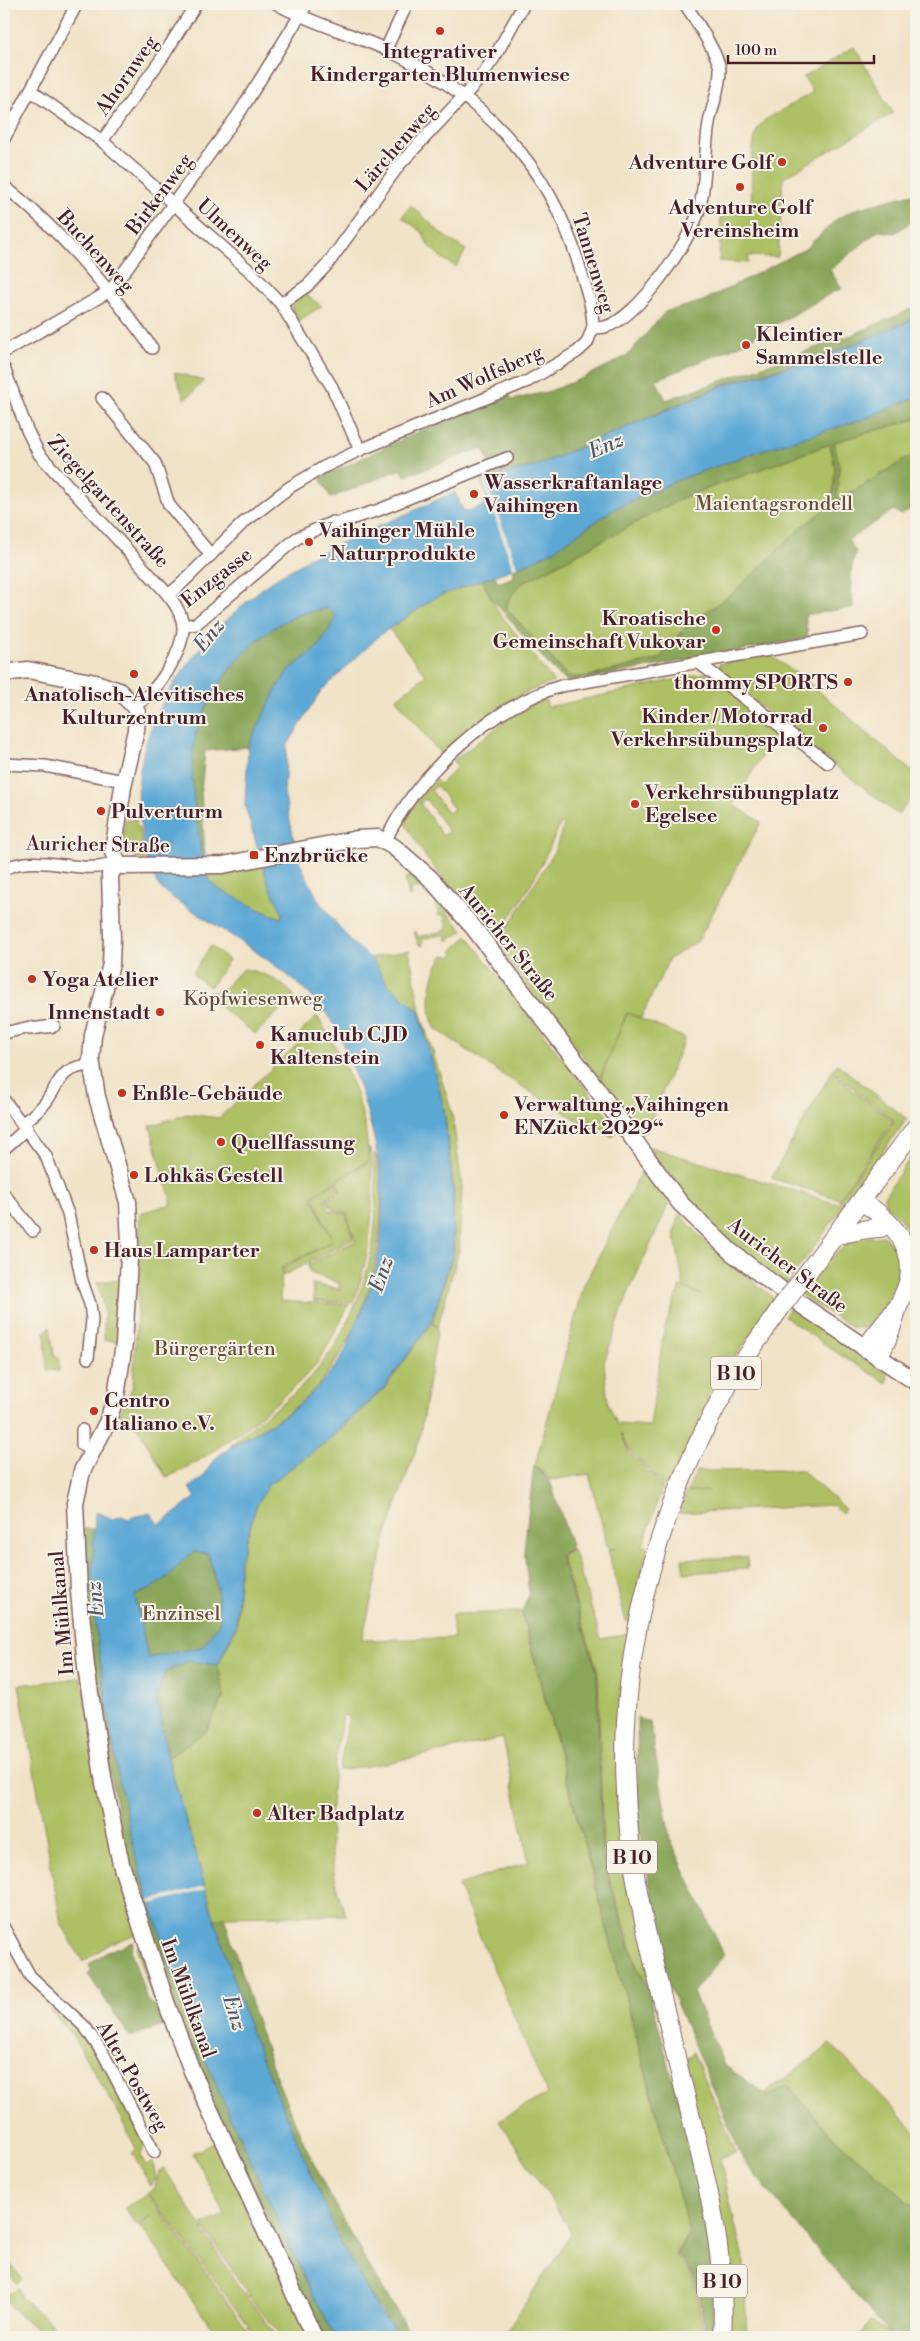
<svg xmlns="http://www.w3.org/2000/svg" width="920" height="2341" viewBox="0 0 920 2341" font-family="'Libre Bodoni',serif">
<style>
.green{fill:#adc064;stroke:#7c7048;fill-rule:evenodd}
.forest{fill:#8aa65a;stroke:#6a6242;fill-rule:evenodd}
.water{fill:#5ca8d5;stroke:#536480;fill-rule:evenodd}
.pier{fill:#f1e3c7}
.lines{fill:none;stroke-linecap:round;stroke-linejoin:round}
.street-casing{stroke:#846462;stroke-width:14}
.secondary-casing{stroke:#846462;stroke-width:19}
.primary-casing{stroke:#846462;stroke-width:20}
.street{stroke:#fff;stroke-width:11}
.secondary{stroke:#fff;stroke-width:16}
.primary{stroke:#fff;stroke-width:18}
.primary-bridge-casing{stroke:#846462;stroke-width:20;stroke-linecap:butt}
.primary-bridge{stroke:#fff;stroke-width:18}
.poi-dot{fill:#c8321e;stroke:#f7f3e8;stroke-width:2}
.labels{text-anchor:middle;stroke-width:4;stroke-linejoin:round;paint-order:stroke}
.shield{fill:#f7f3e8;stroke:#7e5f64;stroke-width:1}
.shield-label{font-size:19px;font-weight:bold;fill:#4a1f2b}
.poi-label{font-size:20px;font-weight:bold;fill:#4a1f2b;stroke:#f7f3e8;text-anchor:start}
.street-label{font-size:20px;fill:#4a1f2b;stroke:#f7f3e8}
.park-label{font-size:20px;fill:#684f3c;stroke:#f7f3e8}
.water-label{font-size:21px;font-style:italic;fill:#51566f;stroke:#f7f3e8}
</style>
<rect width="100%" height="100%" fill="#f7f3e8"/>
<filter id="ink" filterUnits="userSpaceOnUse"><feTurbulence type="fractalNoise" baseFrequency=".02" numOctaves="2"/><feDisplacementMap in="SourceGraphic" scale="10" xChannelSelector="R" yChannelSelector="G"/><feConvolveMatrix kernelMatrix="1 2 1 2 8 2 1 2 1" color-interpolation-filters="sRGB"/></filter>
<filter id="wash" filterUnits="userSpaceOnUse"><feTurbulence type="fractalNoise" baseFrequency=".0096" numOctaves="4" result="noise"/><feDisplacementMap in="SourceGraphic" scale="20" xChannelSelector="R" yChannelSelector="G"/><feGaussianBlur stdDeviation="1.12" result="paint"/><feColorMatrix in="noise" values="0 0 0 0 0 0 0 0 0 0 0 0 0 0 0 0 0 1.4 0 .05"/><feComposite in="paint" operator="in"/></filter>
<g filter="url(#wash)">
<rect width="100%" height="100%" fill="#f1e3c7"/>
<g class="green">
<path d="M854 47 893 113 783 178 778 257 748 256V263L719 261 721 212 751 213C752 191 750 152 756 133 757 128 761 124 765 120L813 92 804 77Z"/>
<polygon points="411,205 444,236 466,250 456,267 443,259 428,245 423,233 402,217"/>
<path d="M311 290 307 296 322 306 298 321C285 303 294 300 311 290Z"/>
<polygon points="174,372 204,381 185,400"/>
<polygon points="916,419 916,453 840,499 837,497 839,467 834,442"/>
<polygon points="830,444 835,468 832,504 801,529 733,593 689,624 659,659 585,677 568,677 507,609 508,600 521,584 684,497"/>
<path d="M482 580 497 610 554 682C510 695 475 725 441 755L396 699 426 675 389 629 436 597Z"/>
<polygon points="768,654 806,680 916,775 916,792 898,815 718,673 719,664"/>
<path d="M705 673 779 726 733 805 761 822 698 941 669 959 641 1018 627 1013 600 1078 490 938 499 937 507 929 555 850 564 825 560 824C547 856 518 913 494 936H489L466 900 452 889 427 859 403 820 435 779 440 784 457 767 453 761 503 723 526 708 545 699 548 707ZM437 786 454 809 448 813 431 790ZM426 799 449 832 443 836 420 803Z"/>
<polygon points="136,819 137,827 139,827 145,859 136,859 135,854 130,853 123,845 125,821"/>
<path d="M263 865 268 883 284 914 281 918C265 914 224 895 212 885 208 881 206 876 203 872Z"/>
<polygon points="414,876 424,884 463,931 449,940 447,940 445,934 422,939 423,946 418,944 414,932 416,931 418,937 447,930 444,915 439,916 435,899 425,894 423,886 410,889 411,897 409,897 405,878"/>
<path d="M467 936 618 1130 613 1137 587 1126 591 1116 587 1126 505 1076 436 1029C425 1010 430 972 444 955L451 957 454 953 452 951Z"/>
<polygon points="211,946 229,960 210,987 192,974"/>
<polygon points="409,950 420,1011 452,1113 462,1187 459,1250 438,1326 432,1323 454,1252 454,1191 444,1108 419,1011 386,982 371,958"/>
<path d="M244 969C268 974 277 979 295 996L255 1034 204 994 223 990 233 978Z"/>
<polygon points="627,1013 685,1038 646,1131 639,1135 600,1079"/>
<path d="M317 1016C337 1048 356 1084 364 1122 367 1134 367 1148 369 1160L311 1196 331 1237 313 1196 336 1182 339 1190 324 1198 329 1210 346 1214 353 1239 283 1276V1268L333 1241 282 1267 280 1301 349 1305C340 1322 331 1342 320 1359 301 1388 199 1468 166 1477L138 1428 118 1417 133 1386 138 1296 137 1275 140 1213 172 1204 150 1126 187 1114 219 1118 303 1039 299 1034Z"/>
<polygon points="837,1064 907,1119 844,1204 838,1202 895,1121 832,1071"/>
<polygon points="831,1073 893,1121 839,1199 771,1178"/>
<polygon points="650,1147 844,1206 785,1286 733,1248 683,1196 649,1149"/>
<path d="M369 1148C373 1153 372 1166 372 1173 374 1218 369 1261 353 1303L314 1301 312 1284 339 1289V1283L310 1273 308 1265 355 1241 347 1213 331 1208 326 1199 341 1191 337 1181 369 1161Z"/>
<polygon points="916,1150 916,1236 913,1237 899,1217 885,1205 884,1196"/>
<path d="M374 1153C383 1164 381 1197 381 1212 378 1278 356 1347 309 1395 287 1417 256 1431 230 1447 234 1438 286 1401 298 1390 338 1355 368 1288 374 1236 377 1209 376 1181 374 1153Z"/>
<polygon points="644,1166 670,1201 627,1296 604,1363 608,1403 617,1424 650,1426 664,1330 680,1287 703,1295 684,1287 674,1232 680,1214 706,1243 776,1300 741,1348 717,1387 718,1389 669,1490 629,1450 621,1433 628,1451 663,1486 643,1546 648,1546 630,1623 626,1622 608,1550 615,1549 608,1549 589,1474 551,1480 535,1465 584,1285"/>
<path d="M884 1236C917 1273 892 1296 867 1328H853L800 1294 817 1269 855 1238Z"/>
<polygon points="122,1280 119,1341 104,1340 104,1310 97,1282"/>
<polygon points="790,1308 888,1374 887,1383 839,1354 784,1316"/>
<path d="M431 1324 438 1327 419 1440 387 1532 362 1640 454 1638 452 1614 521 1612 689 2232 675 2255C698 2268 700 2313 703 2337H503L572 2233 499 2120 547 2094 458 1885 529 1862 503 1738 387 1763 339 1770 349 1716 343 1715C331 1777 321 1856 346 1915L224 1917 215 1921 168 1758 206 1731 224 1696 218 1665 237 1626 240 1560 256 1507 268 1485 326 1442 385 1388Z"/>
<polygon points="50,1327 54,1355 59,1358 59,1371 47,1370 45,1332"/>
<polygon points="801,1470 845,1509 842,1513 833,1505 679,1513 686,1493 708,1491 687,1492 696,1471"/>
<polygon points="573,1549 601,1639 630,1633 622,1685 653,1988 650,1989 637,1967 603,1857 598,1672 561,1555"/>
<polygon points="747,1557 748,1569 684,1573 682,1559"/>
<polygon points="81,1678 137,1934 111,1943 83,1962 61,1923 19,1685"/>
<polygon points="139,1945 157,2000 152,1997 137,1950"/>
<path d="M54 2006C63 2015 73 2024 81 2034 107 2068 125 2107 144 2144L141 2156 146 2166 153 2162 156 2179 151 2186 132 2153 137 2150 112 2102 73 2036 50 2010Z"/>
<polygon points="831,2044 916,2133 916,2209 831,2135 788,2085 768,2096 765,2093"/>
<polygon points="693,2052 736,2152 720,2158 744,2263 747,2337 729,2337 683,2063"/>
<polygon points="219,2141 309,2337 283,2337 257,2307 202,2225 225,2215 193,2153"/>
<polygon points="164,2168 239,2287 278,2337 257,2337 148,2192 155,2188 159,2171"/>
<polygon points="148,2194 252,2336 250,2337 218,2337 140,2225 151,2216 137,2225 125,2208"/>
<polygon points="4,2256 22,2279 17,2284 4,2266"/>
<polygon points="18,2288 22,2298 67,2337 45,2337 4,2301 4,2297"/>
<polygon points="870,2321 892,2337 859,2337"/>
</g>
<g class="forest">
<polygon points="916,193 916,219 895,233 878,231 830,270 842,289 833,292 740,345 656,380 666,400 852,335 916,307 916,318 824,356 727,383 539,465 485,479 484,473 492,470 483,448 405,476 401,469 331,498 320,478 420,431 510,396 512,400 550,391 583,378 627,356 665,312 703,301 805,249 837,219 856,209"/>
<path d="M916 397V419L834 442 839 467 837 497 840 499 916 453V506L901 515 894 510 848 540 856 552C849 570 850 588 854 607L805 615 808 638 569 682 558 675 491 598 482 580 495 575 498 583 514 577 512 569 554 550 614 509 678 480 759 451 864 419ZM830 444 835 468 832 504 801 528 733 593 689 624 659 659 586 677H568L507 609 508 600 521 584 684 497Z"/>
<path d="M327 608 337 616 318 647 288 671 277 688 248 747 205 751 201 791 205 857H202C197 821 187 784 193 747 202 697 246 637 294 617 304 612 316 611 327 608Z"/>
<path d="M534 1465 550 1481 572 1548 560 1555 597 1672 602 1857 636 1967 649 1990 696 2168 712 2244 717 2329 705 2333C701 2307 700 2270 676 2254L689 2232 522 1612 529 1593 524 1550Z"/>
<polygon points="84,1529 96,1529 92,1590 100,1660 118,1775 136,1857 173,1974 197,2040 224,2103 309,2287 336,2337 324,2337 319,2330 195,2063 129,1868 99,1720 83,1565"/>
<path d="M194 1552 208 1553 217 1587 220 1622 202 1647 148 1658 135 1596C147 1590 160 1584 170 1575 179 1567 183 1558 194 1552Z"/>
<polygon points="188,1661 218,1665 224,1696 206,1731 168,1758 157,1698 165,1673"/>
<polygon points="637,1717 650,1723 670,1839 724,1955 693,1992 724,2065 768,2096 788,2085 831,2135 916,2209 916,2337 894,2337 888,2333 744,2162 670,1988 638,1824"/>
<path d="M224 1917C240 1967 254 2017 272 2066 307 2159 354 2246 408 2329L418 2337H401C371 2301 348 2259 328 2217L250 2030 215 1921Z"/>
<path d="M134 1942 131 1951 147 2000 155 2006 161 2007 168 2023 130 2037 88 1974 91 1971 89 1964C103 1953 117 1947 134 1942Z"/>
</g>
<path class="water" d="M916 318V397L864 419 759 451 678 480 614 509 554 550 529 563 436 597 380 635 321 691 287 746 284 793 298 859 318 900 351 942 371 958 386 982 419 1011 444 1108 453 1192V1252L431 1323 384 1388 326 1442 268 1485 256 1507 240 1560 236 1625 218 1665 188 1661 165 1672 157 1698 168 1758 215 1921 250 2030 341 2244 379 2311 401 2337H336L309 2287 224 2103 197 2040 173 1974 136 1857 118 1775 100 1660 92 1590 95 1513H99L113 1519 122 1516 128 1519C136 1515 142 1516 150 1513L159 1525 196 1497 189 1488C193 1484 199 1481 203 1477 208 1471 210 1463 216 1458 236 1442 260 1431 281 1418 304 1403 324 1382 340 1360 347 1349 352 1334 357 1322 397 1236 385 1151 351 1065 344 1046 335 1022 322 1007 291 973 248 946 209 921 195 911 178 903 165 892 148 878 144 846 141 826 123 726 196 641 269 583 281 573 297 569 308 558L455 492 464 512 484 506V503L488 501 481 480 539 465 727 384 824 357ZM327 608 337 617 318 647 288 671 277 688 248 747 245 806 268 883 283 914 281 918 262 911 217 888C199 874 202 850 198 829 194 802 190 776 193 749 200 698 246 637 294 617 304 612 316 611 327 608ZM194 1552 208 1553 217 1587 220 1622 202 1647 148 1658 135 1596C147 1590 160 1584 170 1575 179 1567 183 1558 194 1552Z"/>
<g class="pier">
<polygon points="485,479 517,567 515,568 513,568 482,480"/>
<polygon points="205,1886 206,1889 150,1904 149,1901"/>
</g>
</g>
<g filter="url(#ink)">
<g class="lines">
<g class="street-casing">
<g id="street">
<path d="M277 4C310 23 350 33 385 49 480 93 549 164 579 265 585 285 593 306 593 327"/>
<polyline points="386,49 407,4"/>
<polyline points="31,91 102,141 251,272 281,304 332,387 360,450"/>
<polyline points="4,139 77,4"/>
<polyline points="102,141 162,58 196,4"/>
<path d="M4 186C63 232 108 288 152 348"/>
<polyline points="281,304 308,285 327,265 400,164 476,83 494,58 524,4"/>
<polyline points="4,352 110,291 240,112 307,4"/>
<path d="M4 368 27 430 39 454 163 589C171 598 182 612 183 626 184 652 156 694 134 706"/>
<polyline points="102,398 155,463 169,505 211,555"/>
<path d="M168 595 178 587 243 523 290 487 324 467 360 450 528 381 577 352 587 343 593 327C597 327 602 328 605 327 638 318 690 242 699 210 707 181 704 152 709 123 712 106 720 88 720 71 721 59 693 16 685 4"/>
<polyline points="183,626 196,624 297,538 333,522 337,523 379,510 507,458"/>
<polyline points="699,663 828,763"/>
<polyline points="4,764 45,766 124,781"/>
<path d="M385 842C416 774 489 708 561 686L862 634"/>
<path d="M4 869C41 851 83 878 117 862"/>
<polyline points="4,1033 30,1027 30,1029 54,1026"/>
<polyline points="4,1100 46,1156 68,1214 82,1281 90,1304 92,1320 88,1358"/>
<path d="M23 1123C31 1117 40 1110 46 1102 61 1080 61 1067 91 1065"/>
<polyline points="4,1149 27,1128"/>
<polyline points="4,1194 33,1231"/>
<polyline points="82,1430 82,1445 91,1451"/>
<polyline points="4,1928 30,1976 85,2027 104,2055 154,2152"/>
</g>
</g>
<g class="secondary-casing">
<g id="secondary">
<polyline points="4,673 28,670 96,683 119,691 134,706 137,713 136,730 123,787 113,852 117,862 122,866 223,865 357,839 378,838 394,847 430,878 473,927 594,1085 680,1203 731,1252 803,1306 916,1382"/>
<polyline points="117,862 110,875 112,938 111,964 93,1035 91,1059 97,1097 128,1202 130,1243 124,1344 116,1396 107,1423 82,1471 75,1503 79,1591 86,1667 104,1783 121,1864 166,2002 192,2071 314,2337"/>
</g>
</g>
<g class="primary-casing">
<g id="primary">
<path d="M862 1201C888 1219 915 1243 909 1278 907 1289 902 1297 898 1307 893 1325 887 1341 879 1357"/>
<path d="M836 1235C851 1233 865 1228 881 1228"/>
<polyline points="807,1273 916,1127"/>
<polyline points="865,1348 895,1310"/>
<path d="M722 2337C728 2242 698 2149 676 2057 660 1985 639 1914 630 1841 611 1684 648 1527 725 1391 741 1362 761 1336 779 1310"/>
</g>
</g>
<use href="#street" class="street"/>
<use href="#secondary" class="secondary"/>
<use href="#primary" class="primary"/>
<g class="primary-bridge-casing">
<polyline id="primary-bridge" points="779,1310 807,1273"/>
</g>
<use href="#primary-bridge" class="primary-bridge"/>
</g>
</g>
<g class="poi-dot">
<circle cx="440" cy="31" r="5"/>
<circle cx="782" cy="162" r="5"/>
<circle cx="740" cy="187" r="5"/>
<circle cx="746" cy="345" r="5"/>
<circle cx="474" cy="494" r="5"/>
<circle cx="309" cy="542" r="5"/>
<circle cx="716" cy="630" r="5"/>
<circle cx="134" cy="674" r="5"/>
<circle cx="848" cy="682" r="5"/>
<circle cx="823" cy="728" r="5"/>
<circle cx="635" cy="804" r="5"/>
<circle cx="101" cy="811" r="5"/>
<rect x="249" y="850" width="10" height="10" rx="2.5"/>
<circle cx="32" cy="979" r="5"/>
<circle cx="160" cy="1012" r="5"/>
<circle cx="260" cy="1045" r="5"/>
<circle cx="122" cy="1093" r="5"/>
<circle cx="504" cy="1115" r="5"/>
<circle cx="221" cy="1142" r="5"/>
<circle cx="134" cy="1175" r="5"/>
<circle cx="94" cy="1250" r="5"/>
<circle cx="94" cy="1411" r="5"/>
<circle cx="257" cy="1813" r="5"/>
</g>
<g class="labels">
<g class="shield">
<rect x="711" y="1356.5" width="50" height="33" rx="4"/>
<rect x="607" y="1840.5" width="50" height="33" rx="4"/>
<rect x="697" y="2264.5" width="50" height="33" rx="4"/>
</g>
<g class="shield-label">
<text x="736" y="1380">B 10</text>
<text x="632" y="1864">B 10</text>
<text x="722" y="2288">B 10</text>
</g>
<g class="poi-label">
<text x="440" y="58" text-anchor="middle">Integrativer<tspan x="440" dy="23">Kindergarten Blumenwiese</tspan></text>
<text x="772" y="169" text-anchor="end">Adventure Golf</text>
<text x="740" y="214" text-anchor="middle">Adventure Golf<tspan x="740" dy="23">Vereinsheim</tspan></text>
<text x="756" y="341">Kleintier<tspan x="756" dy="23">Sammelstelle</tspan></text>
<text x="484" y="489">Wasserkraftanlage<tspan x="484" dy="23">Vaihingen</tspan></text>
<text x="319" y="537">Vaihinger Mühle<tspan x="319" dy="23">- Naturprodukte</tspan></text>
<text x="706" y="625" text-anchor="end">Kroatische<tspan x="706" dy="23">Gemeinschaft Vukovar</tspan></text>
<text x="838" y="689" text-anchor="end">thommy SPORTS</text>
<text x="134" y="701" text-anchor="middle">Anatolisch-Alevitisches<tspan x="134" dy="23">Kulturzentrum</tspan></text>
<text x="813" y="723" text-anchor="end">Kinder / Motorrad<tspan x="813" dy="23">Verkehrsübungsplatz</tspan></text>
<text x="645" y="799">Verkehrsübungplatz<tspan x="645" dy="23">Egelsee</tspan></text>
<text x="111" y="818">Pulverturm</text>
<text x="264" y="862">Enzbrücke</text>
<text x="42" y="986">Yoga Atelier</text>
<text x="150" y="1019" text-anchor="end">Innenstadt</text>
<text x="270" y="1041">Kanuclub CJD<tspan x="270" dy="23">Kaltenstein</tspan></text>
<text x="132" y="1100">Enßle-Gebäude</text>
<text x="514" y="1111">Verwaltung „Vaihingen<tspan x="514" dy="23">ENZückt 2029“</tspan></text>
<text x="231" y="1149">Quellfassung</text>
<text x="144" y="1182">Lohkäs Gestell</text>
<text x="104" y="1257">Haus Lamparter</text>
<text x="104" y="1407">Centro<tspan x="104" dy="23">Italiano e.V.</tspan></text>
<text x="267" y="1820">Alter Badplatz</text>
</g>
<g class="street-label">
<text transform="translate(126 75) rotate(-55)" y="7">Ahornweg</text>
<text transform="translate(395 147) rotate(-49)" y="7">Lärchenweg</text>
<text transform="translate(159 194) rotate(-53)" y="7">Birkenweg</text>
<text transform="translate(235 234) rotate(43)" y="7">Ulmenweg</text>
<text transform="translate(96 251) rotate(48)" y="7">Buchenweg</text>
<text transform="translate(594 263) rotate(73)" y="7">Tannenweg</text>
<text transform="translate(484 376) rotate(-24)" y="7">Am Wolfsberg</text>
<text transform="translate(109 501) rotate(48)" y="7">Ziegelgartenstraße</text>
<text transform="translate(216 577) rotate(-38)" y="7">Enzgasse</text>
<text transform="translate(98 844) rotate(1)" y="7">Auricher Straße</text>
<text transform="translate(509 942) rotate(51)" y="7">Auricher Straße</text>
<text transform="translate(788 1265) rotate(37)" y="7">Auricher Straße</text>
<text transform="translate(61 1613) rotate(-95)" y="7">Im Mühlkanal</text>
<text transform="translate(189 1998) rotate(70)" y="7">Im Mühlkanal</text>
<text transform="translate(133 2076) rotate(60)" y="7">Alter Postweg</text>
</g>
<g class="park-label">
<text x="774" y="510">Maientagsrondell</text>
<text x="253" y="1005">Köpfwiesenweg</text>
<text x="215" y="1355">Bürgergärten</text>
<text x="181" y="1620">Enzinsel</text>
</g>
<g class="water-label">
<text transform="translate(606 445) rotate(-23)" y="7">Enz</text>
<text transform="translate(209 635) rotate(-51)" y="7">Enz</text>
<text transform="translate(381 1274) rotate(-71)" y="7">Enz</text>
<text transform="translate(95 1599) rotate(-95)" y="7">Enz</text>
<text transform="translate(235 2013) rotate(73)" y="7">Enz</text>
</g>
</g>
<rect width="920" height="2341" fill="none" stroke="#f7f3e8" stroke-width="20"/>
<path d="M728 55v8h146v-8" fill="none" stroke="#4a1f2b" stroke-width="2.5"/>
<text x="735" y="55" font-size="15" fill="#4a1f2b" stroke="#f7f3e8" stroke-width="4" paint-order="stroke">100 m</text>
</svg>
